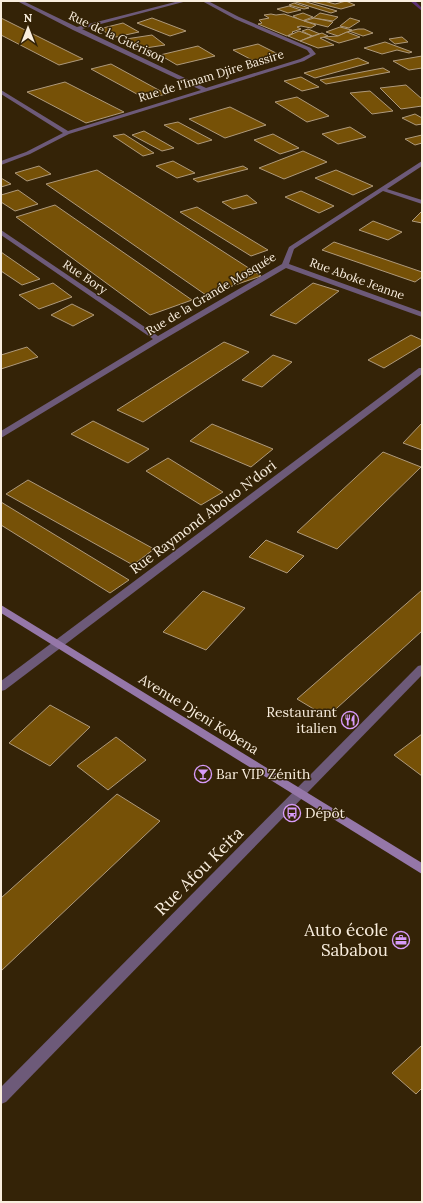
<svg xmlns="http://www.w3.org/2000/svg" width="423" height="1203" viewBox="0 0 423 1203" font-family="Lora,serif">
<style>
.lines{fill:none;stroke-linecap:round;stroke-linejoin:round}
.stream{fill:#5c3073;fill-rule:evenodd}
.building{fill:#765107;stroke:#ae997b}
.street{fill:#6d5a79;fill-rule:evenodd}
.secondary{fill:#9577a8;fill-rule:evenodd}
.labels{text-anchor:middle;stroke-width:3;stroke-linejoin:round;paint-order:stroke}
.far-street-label{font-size:12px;fill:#f9eede;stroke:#342307}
.street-label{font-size:14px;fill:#f9eede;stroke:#342307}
.poi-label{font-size:14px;fill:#f9eede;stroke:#342307;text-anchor:start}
.near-street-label{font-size:17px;fill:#f9eede;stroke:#342307}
.near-poi-label{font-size:17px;fill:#f9eede;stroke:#342307;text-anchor:end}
</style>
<rect width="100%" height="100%" fill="#342307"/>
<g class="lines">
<polygon class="stream" points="410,1 415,1 422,8 422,11"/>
</g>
<g class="building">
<polygon points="292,1 303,1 337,11 331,13"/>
<polygon points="309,1 324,1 335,4 346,1 355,5 341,9"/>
<polygon points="294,3 309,8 304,9 289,5"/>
<polygon points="289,6 301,10 288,13 277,9"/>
<polygon points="303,13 313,17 302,21 293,16"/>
<polygon points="320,13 338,17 333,21 313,18"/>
<polygon points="271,14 276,15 284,14 316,25 311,28 301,26 297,27 301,29 292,32 293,33 287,36 258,24 262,23 259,20 269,18 264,15"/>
<polygon points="1,18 83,59 59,65 1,35"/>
<polygon points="152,18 186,31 170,36 137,23"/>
<polygon points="314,18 333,22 328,27 304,21"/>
<polygon points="350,18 360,21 349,28 340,26"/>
<polygon points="123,23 139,32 116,37 99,29"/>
<polygon points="340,27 352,30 338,36 326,32"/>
<polygon points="308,29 320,34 312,36 302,31"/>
<polygon points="358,29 364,29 373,33 363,36 349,31"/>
<polygon points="299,31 312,36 300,41 288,36"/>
<polygon points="347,32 360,37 339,43 323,37 338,36"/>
<polygon points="322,33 328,36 320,38 334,45 318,48 300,41"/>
<polygon points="152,35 165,45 139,49 126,39"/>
<polygon points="402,37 408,42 395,44 389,39"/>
<polygon points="385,42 412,52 409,53 397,50 382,54 364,48"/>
<polygon points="258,44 280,55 254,61 233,50"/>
<polygon points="198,46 215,56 177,65 160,55"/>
<polygon points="422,56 422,68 409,70 393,61"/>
<polygon points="358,58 369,63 315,78 304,73"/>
<polygon points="111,64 166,94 146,99 91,69"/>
<polygon points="383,68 390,72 326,84 320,80"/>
<polygon points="301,77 319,87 302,91 284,81"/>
<polygon points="65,82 124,112 86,123 27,92"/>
<polygon points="406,85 422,99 422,106 401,109 380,88"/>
<polygon points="370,91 393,111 372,114 350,93"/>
<polygon points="297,97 329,116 307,122 275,102"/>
<polygon points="230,107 266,125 225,138 189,119"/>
<polygon points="415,114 422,118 422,124 416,125 402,118"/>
<polygon points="178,122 212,140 198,144 164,125"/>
<polygon points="350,127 366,137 338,144 322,134"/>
<polygon points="144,131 174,148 162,151 132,135"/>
<polygon points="124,134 154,153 143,156 113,136"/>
<polygon points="273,134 299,148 280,154 254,140"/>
<polygon points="422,135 422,143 415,145 405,139"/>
<polygon points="303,151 327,162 284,179 259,168"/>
<polygon points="173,161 195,173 177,178 156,166"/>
<polygon points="39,166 51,174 27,181 15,173"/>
<polygon points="243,166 248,169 198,182 193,179"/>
<polygon points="97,170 261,276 206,295 46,184"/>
<polygon points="336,170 373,186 353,195 315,178"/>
<polygon points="1,178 11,184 1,187"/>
<polygon points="18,190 38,204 15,211 1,202 1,195"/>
<polygon points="301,191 334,206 319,213 285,197"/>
<polygon points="247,195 257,203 233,209 222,202"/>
<polygon points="55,205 192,300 150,315 16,217"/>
<polygon points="197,207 268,250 251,256 180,212"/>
<polygon points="422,211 422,223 412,221"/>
<polygon points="373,221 402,232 388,240 359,230"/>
<polygon points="334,242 422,272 422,277 415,282 322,250"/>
<polygon points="1,252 40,279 22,285 1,271"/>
<polygon points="53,283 72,297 39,309 19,295"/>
<polygon points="313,283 339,291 296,324 270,315"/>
<polygon points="72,304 94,315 73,326 51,315"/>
<polygon points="411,335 422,340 422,345 384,368 368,360"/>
<polygon points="224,342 249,352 143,422 117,410"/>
<polygon points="27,347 38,357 1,369 1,355"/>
<polygon points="273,355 292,362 262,387 242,380"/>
<polygon points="93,421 149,449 128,463 71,434"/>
<polygon points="422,423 422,450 403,443"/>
<polygon points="212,424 273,449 251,467 190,441"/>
<polygon points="383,452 421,467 337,549 297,532"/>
<polygon points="168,458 223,492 201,505 146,471"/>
<polygon points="28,480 154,549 133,565 6,494"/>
<polygon points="1,502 129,580 110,593 1,525"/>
<polygon points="266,540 304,556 287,573 249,557"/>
<polygon points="422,590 422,631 327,717 297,699"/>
<polygon points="203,591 245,608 206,650 163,632"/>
<polygon points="50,705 90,727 50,766 9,743"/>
<polygon points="422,734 422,776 394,755"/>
<polygon points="116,737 146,760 108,790 77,766"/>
<polygon points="117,794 160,821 1,971 1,898"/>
<polygon points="421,1046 422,1047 422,1088 416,1094 392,1073"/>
</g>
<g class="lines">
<g class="street">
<polygon points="17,1 23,1 77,27 179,1 187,1 82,29 206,88 300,59 310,54 307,50 235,19 202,1 208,1 239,17 311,48 316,54 304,61 69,134 30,154 1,165 1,161 26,152 63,133 1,94 1,90 68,131 201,90 73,30"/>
<polygon points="422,161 422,166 387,189 422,200 422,204 383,191 294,249 289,264 422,312 422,317 286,268 161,341 1,438 1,431 153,339 1,235 1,230 158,336 282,264 289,247"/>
<polygon points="419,368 422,368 422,374 5,690 1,691 1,681"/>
<polygon points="422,665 422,675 6,1102 1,1104 1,1087 418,666"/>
</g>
<polygon class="secondary" points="1,605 422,863 422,874 1,613"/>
</g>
<defs>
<g id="restaurant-ring" transform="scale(0.9)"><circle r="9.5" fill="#342307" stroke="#d79bf9" stroke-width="1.5"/><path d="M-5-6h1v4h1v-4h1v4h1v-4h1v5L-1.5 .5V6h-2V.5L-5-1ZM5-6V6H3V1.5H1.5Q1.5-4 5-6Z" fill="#d79bf9"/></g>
<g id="bar-ring" transform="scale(0.9)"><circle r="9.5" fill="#342307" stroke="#d79bf9" stroke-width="1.5"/><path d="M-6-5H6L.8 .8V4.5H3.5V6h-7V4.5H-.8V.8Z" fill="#d79bf9"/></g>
<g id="bus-ring" transform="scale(0.9)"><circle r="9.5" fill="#342307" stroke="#d79bf9" stroke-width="1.5"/><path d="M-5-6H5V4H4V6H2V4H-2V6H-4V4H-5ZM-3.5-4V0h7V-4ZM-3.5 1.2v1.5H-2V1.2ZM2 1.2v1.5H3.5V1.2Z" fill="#d79bf9"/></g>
<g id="office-ring" transform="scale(0.9)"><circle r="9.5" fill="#342307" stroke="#d79bf9" stroke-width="1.5"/><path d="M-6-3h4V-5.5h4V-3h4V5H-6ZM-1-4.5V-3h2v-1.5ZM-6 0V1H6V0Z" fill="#d79bf9"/></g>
</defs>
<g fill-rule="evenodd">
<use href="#restaurant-ring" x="350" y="720"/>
<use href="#bar-ring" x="203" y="774"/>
<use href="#bus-ring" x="292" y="813"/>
<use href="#office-ring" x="401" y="940"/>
</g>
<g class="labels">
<g class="far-street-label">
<text transform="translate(117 37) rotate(25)" y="4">Rue de la Guérison</text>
<text transform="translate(211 76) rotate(-17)" y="4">Rue de l'Imam Djire Bassire</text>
<text transform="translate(85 277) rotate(34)" y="4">Rue Bory</text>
<text transform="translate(357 279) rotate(20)" y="4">Rue Aboke Jeanne</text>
<text transform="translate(211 294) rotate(-31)" y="4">Rue de la Grande Mosquée</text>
</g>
<g class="street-label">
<text transform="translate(203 517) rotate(-37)" y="5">Rue Raymond Abouo N'dori</text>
<text transform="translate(199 714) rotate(32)" y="5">Avenue Djeni Kobena</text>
</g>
<g class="poi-label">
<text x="337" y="717" text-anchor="end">Restaurant<tspan x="337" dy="16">italien</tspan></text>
<text x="216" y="779">Bar VIP Zénith</text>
<text x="305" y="818">Dépôt</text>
</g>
<g class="near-street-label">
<text transform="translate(199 871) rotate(-45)" y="6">Rue Afou Keita</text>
</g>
<g class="near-poi-label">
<text x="388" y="936">Auto école<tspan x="388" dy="20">Sababou</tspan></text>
</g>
</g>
<rect width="423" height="1203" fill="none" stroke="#f9eede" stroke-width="4"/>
<g transform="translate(28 28)" stroke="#342307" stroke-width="3" paint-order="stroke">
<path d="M0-3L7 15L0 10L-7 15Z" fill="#f9eede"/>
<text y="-6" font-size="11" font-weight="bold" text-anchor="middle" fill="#f9eede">N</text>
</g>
</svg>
